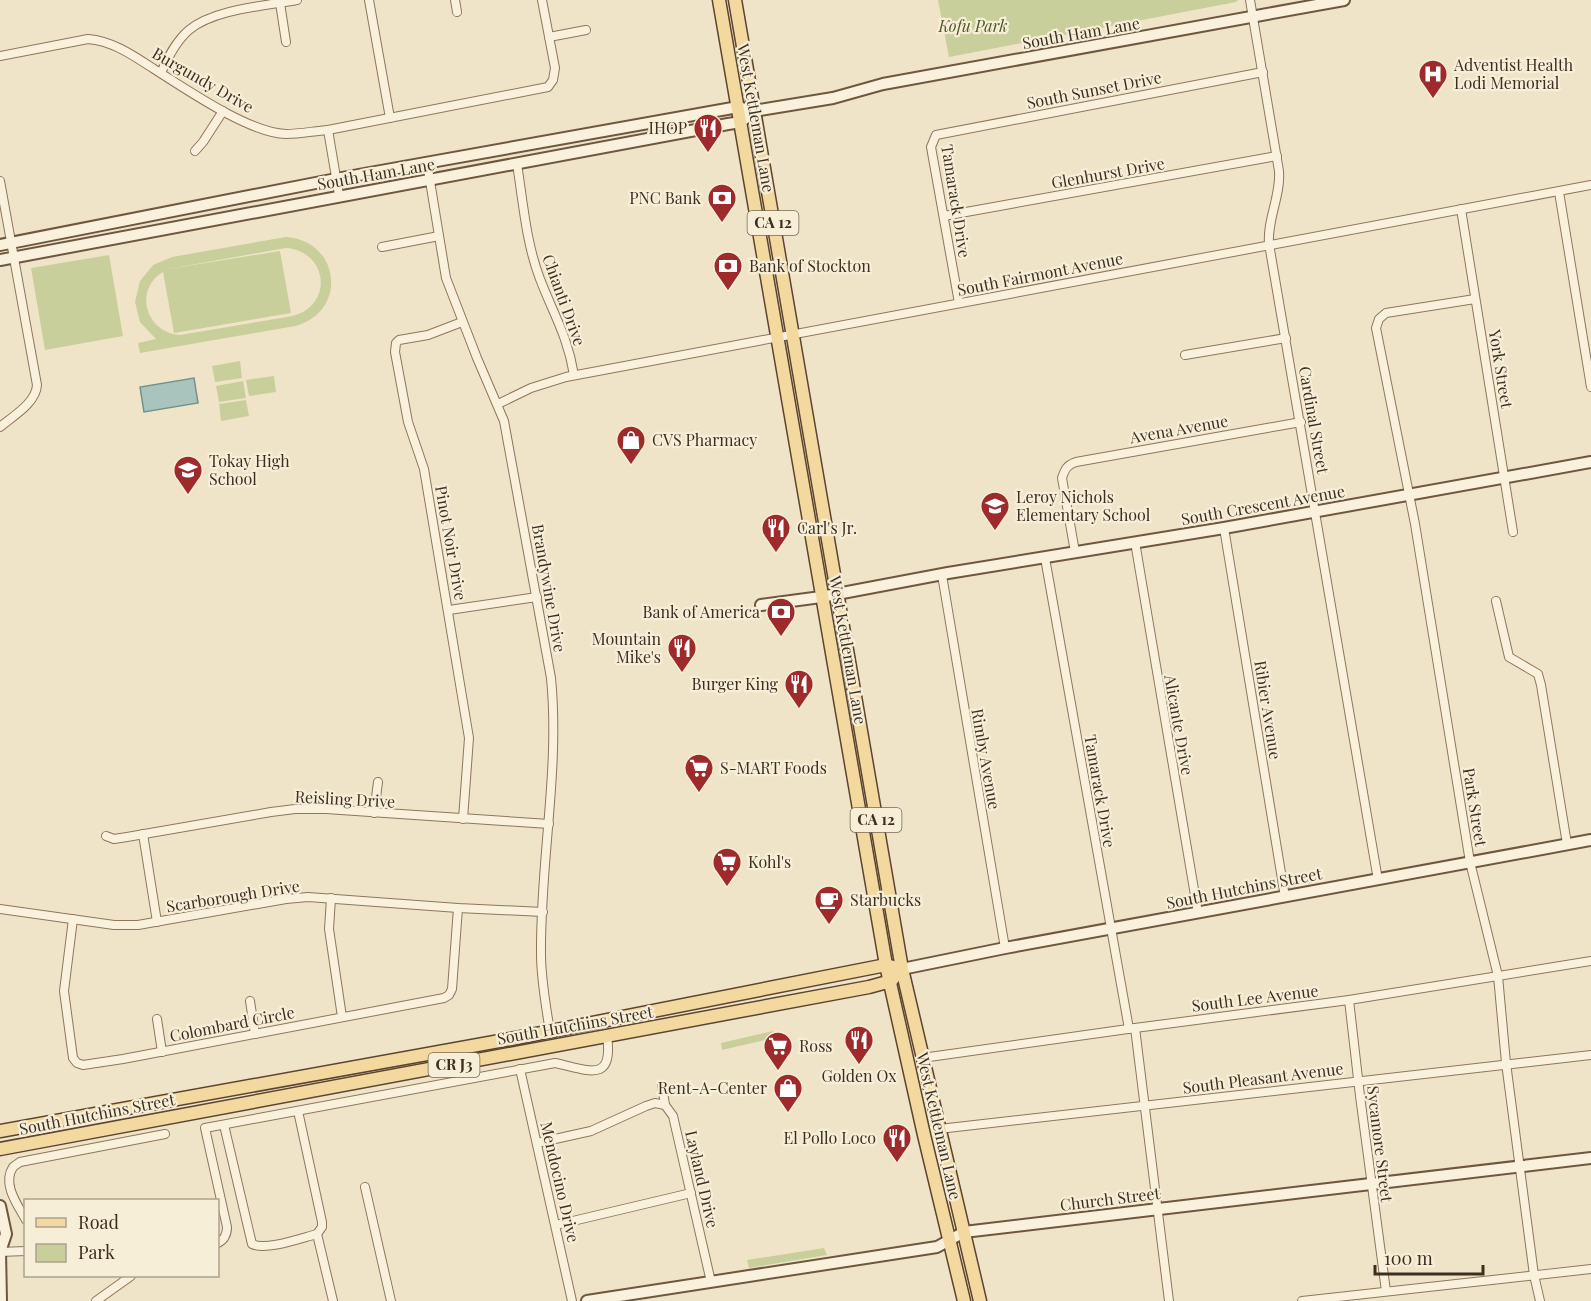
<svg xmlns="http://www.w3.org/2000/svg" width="1591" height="1301" viewBox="0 0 1591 1301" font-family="'Playfair Display',serif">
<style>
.green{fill:#c9cf9b;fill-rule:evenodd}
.water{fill:#a9c4bc;stroke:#6f938a;stroke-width:1.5}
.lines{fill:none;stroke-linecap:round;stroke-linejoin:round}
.street-casing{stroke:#8d765c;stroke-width:10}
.secondary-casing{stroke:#6f573f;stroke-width:14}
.primary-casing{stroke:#5b4430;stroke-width:15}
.street{stroke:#faf1dc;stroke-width:8}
.secondary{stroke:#faf1dc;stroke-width:10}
.primary{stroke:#f3d9a0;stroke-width:12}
.labels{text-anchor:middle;stroke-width:4.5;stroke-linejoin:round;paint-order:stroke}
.shield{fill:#f7eed8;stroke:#756857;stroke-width:1.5}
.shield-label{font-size:15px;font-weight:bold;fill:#3d2e20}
.park-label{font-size:16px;font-style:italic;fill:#4d5a26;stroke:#f7eed8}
.street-label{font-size:16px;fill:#3d2e20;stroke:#f7eed8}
.poi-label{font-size:16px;fill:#3d2e20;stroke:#f7eed8;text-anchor:start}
</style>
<rect width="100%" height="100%" fill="#f0e4c8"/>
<g class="green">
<polygon points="938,0 1238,0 1236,2 949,57"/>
<path d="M286 237C341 241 348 312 295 326L140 353 138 343 156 339 140 322 135 302 140 281 153 265 172 257ZM286 248C328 251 334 305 293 316L180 335C146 333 133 290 163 272L174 333 291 313 280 251 168 269Z"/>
<polygon points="109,255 123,336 45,350 31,268"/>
<polygon points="240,361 242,378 215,382 212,366"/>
<polygon points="274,376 276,392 249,396 246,380"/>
<polygon points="243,381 246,398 219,402 216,386"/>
<polygon points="246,400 249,416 221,421 219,404"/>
<polygon points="773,1031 774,1038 722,1050 721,1043"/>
<polygon points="824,1248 827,1255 749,1268 747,1260"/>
</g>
<polygon class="water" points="194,378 198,403 144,412 140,387"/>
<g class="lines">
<g class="street-casing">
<g id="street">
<polyline points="369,0 390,118"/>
<polyline points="455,0 457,12"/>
<path d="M1250 0 1279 171C1281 196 1267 219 1269 244L1378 880"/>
<polyline points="280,3 286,42"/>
<polyline points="549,37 586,30"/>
<path d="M0 56 88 39C113 41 134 56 154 69 186 89 249 133 286 134 300 134 314 131 328 130L548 87 553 80 555 68 542 0"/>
<path d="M161 73C168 57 176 41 189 30 214 9 265 6 297 0"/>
<polyline points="328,130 339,195"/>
<polyline points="195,151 203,142 223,111"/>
<path d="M427 163 446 278 477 358 504 421 551 678C560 770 540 861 541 954 541 980 546 1006 550 1032"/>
<path d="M517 164C523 201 526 243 540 279 553 313 568 337 574 375"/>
<path d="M0 181 37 385C36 403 13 416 0 427"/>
<polyline points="1559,192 1591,387"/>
<polyline points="1461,209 1513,532"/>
<polyline points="944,216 1277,156"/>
<polyline points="382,247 439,236"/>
<polyline points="1475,299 1386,313 1379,319 1376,328 1415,524 1470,862 1498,976 1506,1063 1534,1275 1540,1301"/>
<polyline points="959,303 931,147 936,135 1263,72"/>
<polyline points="462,322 428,335 399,340 396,343 395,352 408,422 424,469 469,738 463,819"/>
<polyline points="1185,355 1286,338"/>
<polyline points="498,404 531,388 566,377 1591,185"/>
<polyline points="1224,528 1285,897"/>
<polyline points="1135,542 1198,913"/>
<path d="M1075 552 1062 478C1065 469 1067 465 1076 462L1301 422"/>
<polyline points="1045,558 1129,1029"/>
<polyline points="942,575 1005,948"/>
<polyline points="1496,601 1509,657 1538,674 1541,685 1567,844"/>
<polyline points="449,610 537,597"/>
<polyline points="374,813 378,782"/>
<polyline points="143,834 157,922"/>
<polyline points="106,836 114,839 127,837 271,812 295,809 326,809 549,824"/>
<polyline points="331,898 329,929 342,1017"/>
<polyline points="0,909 114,925 138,925 286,899 308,897 458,908 543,912"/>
<polyline points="73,919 64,991 73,1058 77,1063 83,1065 123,1059 444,998 449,995 452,989 458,908"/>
<polyline points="1349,1000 1360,1096 1386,1291"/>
<polyline points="250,1001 255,1034"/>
<polyline points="157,1019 162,1052"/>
<polyline points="1135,1028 1169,1301"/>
<polyline points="922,1058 1135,1028 1349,1000 1591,961"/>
<polyline points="520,1069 572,1301"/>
<polyline points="662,1085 665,1105 673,1116 711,1282"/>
<polyline points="298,1111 322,1222 322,1227 317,1234"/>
<path d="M224 1125 252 1244C266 1251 301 1238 317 1234"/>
<polyline points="939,1129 1591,1055"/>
<polyline points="537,1143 591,1131 646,1106 655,1103 665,1105"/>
<polyline points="365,1187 391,1301"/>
<path d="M26 1220C17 1204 2 1184 13 1167L20 1162 165 1134"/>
<polyline points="556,1225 691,1193"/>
<polyline points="317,1234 333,1301"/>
<path d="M218 1243C224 1240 227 1235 227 1227L205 1128 555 1063C588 1070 614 1084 607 1036"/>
<polyline points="0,1252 26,1251"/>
<polyline points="96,1301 131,1276"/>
<polyline points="1302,1301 1591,1269"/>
</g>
</g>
<g class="secondary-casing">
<g id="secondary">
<polyline points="0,245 336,179 738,107 754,111 833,98 883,84 1344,0"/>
<polyline points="0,260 728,124 741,122 747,117"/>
<polyline points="761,605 821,597 948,573 1224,528 1591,462"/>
<polyline points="902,969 1005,948 1591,840"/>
<polyline points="0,1206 6,1234 0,1252"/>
<polyline points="0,1251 1,1301"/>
<polyline points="587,1301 937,1247 964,1232 1591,1158"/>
</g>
</g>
<g class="primary-casing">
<g id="primary">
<polyline points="719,0 886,965 924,1135 964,1301"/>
<polyline points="735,0 902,969 980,1301"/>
<polyline points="0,1131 511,1039 886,965 893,967"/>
<polyline points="0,1149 869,987 891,981 895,976"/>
</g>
</g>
<use href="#street" class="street"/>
<use href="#secondary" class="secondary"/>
<use href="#primary" class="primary"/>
</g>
<defs>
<g id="hospital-pin" transform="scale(1.5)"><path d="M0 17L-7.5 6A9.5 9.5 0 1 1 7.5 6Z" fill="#9e2a2b" stroke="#f7eed8"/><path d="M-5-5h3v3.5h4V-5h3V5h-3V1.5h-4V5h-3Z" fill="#fff"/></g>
<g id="restaurant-pin" transform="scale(1.5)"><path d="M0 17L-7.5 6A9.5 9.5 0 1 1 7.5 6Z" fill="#9e2a2b" stroke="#f7eed8"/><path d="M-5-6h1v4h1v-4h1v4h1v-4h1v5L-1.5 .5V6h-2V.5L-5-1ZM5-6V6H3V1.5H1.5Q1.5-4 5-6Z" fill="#fff"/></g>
<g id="bank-pin" transform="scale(1.5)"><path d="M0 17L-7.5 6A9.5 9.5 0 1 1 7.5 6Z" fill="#9e2a2b" stroke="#f7eed8"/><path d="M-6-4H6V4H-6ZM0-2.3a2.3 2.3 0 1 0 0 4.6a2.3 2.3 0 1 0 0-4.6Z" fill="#fff"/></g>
<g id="shop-pin" transform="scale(1.5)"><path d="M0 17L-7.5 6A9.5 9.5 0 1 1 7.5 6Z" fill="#9e2a2b" stroke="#f7eed8"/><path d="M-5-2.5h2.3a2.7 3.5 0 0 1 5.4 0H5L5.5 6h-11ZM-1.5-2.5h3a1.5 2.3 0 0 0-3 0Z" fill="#fff"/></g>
<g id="school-pin" transform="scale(1.5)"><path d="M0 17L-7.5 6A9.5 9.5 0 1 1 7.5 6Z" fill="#9e2a2b" stroke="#f7eed8"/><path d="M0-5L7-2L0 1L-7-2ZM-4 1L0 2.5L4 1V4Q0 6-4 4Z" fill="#fff"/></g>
<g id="supermarket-pin" transform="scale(1.5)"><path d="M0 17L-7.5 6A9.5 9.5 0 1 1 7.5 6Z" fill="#9e2a2b" stroke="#f7eed8"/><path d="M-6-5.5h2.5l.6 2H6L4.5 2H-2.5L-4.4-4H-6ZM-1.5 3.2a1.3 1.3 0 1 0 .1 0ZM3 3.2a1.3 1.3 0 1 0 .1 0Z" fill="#fff"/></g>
<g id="cafe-pin" transform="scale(1.5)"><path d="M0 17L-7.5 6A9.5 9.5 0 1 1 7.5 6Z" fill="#9e2a2b" stroke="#f7eed8"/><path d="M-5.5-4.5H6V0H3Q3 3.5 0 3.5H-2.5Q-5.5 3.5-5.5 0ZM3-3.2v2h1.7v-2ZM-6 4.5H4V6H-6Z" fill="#fff"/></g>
</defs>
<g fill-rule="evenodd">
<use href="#hospital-pin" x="1433" y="74"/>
<use href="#restaurant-pin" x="708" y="128"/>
<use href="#bank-pin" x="722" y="198"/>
<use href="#bank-pin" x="728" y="266"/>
<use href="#shop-pin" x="631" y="440"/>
<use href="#school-pin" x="188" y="470"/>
<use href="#school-pin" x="995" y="506"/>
<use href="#restaurant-pin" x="776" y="528"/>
<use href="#bank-pin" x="781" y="612"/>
<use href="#restaurant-pin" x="682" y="648"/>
<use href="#restaurant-pin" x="799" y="684"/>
<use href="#supermarket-pin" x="699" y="768"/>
<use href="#supermarket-pin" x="727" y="862"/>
<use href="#cafe-pin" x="829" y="900"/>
<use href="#restaurant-pin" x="859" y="1040"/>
<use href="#supermarket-pin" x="778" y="1046"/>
<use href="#shop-pin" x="788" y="1088"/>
<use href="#restaurant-pin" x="897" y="1138"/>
</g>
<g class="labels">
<g class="shield">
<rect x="747.5" y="211" width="51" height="24" rx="4.5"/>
<rect x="850.5" y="808" width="51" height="24" rx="4.5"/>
<rect x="428.5" y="1053" width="51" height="24" rx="4.5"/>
</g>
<g class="shield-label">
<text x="773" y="228">CA 12</text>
<text x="876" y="825">CA 12</text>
<text x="454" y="1070">CR J3</text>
</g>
<g class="park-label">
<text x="973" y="32">Kofu Park</text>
</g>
<g class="street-label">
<text transform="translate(1081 33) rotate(-10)" y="6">South Ham Lane</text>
<text transform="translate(203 80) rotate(30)" y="6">Burgundy Drive</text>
<text transform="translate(1094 90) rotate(-11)" y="6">South Sunset Drive</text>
<text transform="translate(756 118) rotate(80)" y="6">West Kettleman Lane</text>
<text transform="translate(1108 173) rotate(-10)" y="6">Glenhurst Drive</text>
<text transform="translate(376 174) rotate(-10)" y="6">South Ham Lane</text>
<text transform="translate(956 201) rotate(81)" y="6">Tamarack Drive</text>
<text transform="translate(1040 274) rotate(-11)" y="6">South Fairmont Avenue</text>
<text transform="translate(564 300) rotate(70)" y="6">Chianti Drive</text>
<text transform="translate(1501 369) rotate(81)" y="6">York Street</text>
<text transform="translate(1314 420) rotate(80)" y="6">Cardinal Street</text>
<text transform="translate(1179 429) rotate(-10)" y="6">Avena Avenue</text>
<text transform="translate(1263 505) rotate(-10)" y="6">South Crescent Avenue</text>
<text transform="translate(451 543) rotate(80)" y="6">Pinot Noir Drive</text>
<text transform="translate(549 588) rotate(80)" y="6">Brandywine Drive</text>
<text transform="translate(848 650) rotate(80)" y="6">West Kettleman Lane</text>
<text transform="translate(1268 710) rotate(81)" y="6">Ribier Avenue</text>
<text transform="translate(1179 725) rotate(80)" y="6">Alicante Drive</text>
<text transform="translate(986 759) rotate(80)" y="6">Rimby Avenue</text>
<text transform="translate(1100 791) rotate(80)" y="6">Tamarack Drive</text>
<text transform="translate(345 799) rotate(3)" y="6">Reisling Drive</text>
<text transform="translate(1475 807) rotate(81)" y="6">Park Street</text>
<text transform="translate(1244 888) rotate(-11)" y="6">South Hutchins Street</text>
<text transform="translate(233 896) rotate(-9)" y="6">Scarborough Drive</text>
<text transform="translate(1255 998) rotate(-7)" y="6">South Lee Avenue</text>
<text transform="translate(232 1024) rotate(-11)" y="6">Colombard Circle</text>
<text transform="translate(575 1025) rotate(-10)" y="6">South Hutchins Street</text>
<text transform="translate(1263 1078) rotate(-7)" y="6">South Pleasant Avenue</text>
<text transform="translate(97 1114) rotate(-11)" y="6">South Hutchins Street</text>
<text transform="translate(939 1126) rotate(77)" y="6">West Kettleman Lane</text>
<text transform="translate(1380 1144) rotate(83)" y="6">Sycamore Street</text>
<text transform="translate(702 1179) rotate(77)" y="6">Layland Drive</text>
<text transform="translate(560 1182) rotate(77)" y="6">Mendocino Drive</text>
<text transform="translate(1110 1199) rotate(-7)" y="6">Church Street</text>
</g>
<g class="poi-label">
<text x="1454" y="71">Adventist Health<tspan x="1454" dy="18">Lodi Memorial</tspan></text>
<text x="687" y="134" text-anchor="end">IHOP</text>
<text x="701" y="204" text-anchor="end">PNC Bank</text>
<text x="749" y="272">Bank of Stockton</text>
<text x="652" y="446">CVS Pharmacy</text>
<text x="209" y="467">Tokay High<tspan x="209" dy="18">School</tspan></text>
<text x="1016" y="503">Leroy Nichols<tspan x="1016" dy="18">Elementary School</tspan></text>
<text x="797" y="534">Carl's Jr.</text>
<text x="760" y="618" text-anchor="end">Bank of America</text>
<text x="661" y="645" text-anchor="end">Mountain<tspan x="661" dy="18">Mike's</tspan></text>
<text x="778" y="690" text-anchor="end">Burger King</text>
<text x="720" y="774">S-MART Foods</text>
<text x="748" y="868">Kohl's</text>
<text x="850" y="906">Starbucks</text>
<text x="799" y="1052">Ross</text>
<text x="859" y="1082" text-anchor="middle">Golden Ox</text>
<text x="767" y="1094" text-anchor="end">Rent-A-Center</text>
<text x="876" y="1144" text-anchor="end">El Pollo Loco</text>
</g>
</g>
<rect x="24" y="1199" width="195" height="78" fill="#f7eed8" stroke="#ada18e" stroke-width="1.5"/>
<rect x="36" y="1218" width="30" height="9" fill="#f3d9a0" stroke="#ada18e" stroke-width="1.5"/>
<text x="78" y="1229" font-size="18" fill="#3d2e20">Road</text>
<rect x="36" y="1244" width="30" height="18" fill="#c9cf9b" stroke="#ada18e" stroke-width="1.5"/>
<text x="78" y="1259" font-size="18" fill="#3d2e20">Park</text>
<path d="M1375 1265v9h108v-9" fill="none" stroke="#3d2e20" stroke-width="3"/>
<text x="1384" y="1265" font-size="18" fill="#3d2e20" stroke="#f7eed8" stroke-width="4.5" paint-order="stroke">100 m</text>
</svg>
